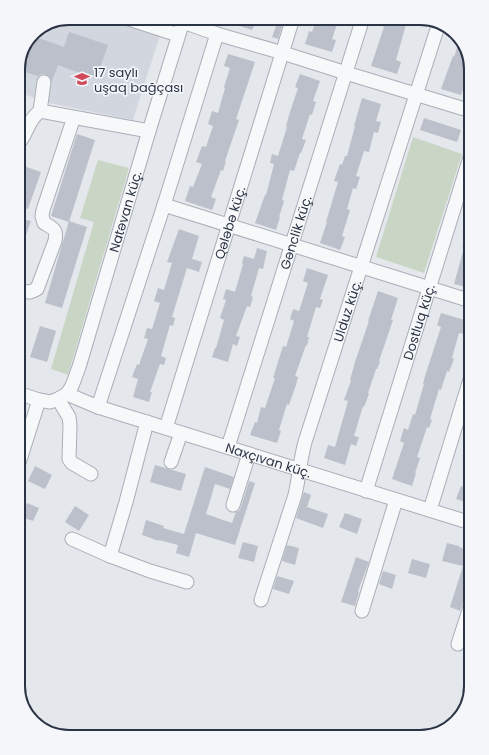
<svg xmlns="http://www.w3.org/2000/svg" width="489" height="755" viewBox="0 0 489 755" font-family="Poppins,sans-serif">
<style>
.built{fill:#d2d6de}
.green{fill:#c9d6c5}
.building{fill:#bbc0ca}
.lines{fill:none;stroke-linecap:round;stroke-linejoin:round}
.minor-casing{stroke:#a9aeb7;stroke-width:15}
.minor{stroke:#f7f8fa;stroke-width:13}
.labels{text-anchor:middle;stroke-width:3.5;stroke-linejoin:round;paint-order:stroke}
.poi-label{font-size:13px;fill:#2b3445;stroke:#f4f6f9;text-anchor:start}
.street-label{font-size:13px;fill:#2b3445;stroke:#f4f6f9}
.rim{fill:none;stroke:#2b3445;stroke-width:2}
</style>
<rect width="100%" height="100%" fill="#e4e7ec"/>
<polygon class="built" points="69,18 108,18 160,35 133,120 49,103 18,92 18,65 35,31"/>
<g class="green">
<polygon points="413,137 462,154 424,273 376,257"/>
<polygon points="98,160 129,168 68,375 51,369 94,222 80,218"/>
</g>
<g class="building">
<polygon points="220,18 238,18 255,24 252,30 219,19"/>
<polygon points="279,18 285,18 278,39 272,37"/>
<polygon points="317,18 339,18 332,39 336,40 332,52 305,44 309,31 312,32"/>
<polygon points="386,18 400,18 407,21 396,60 401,62 397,74 371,66 384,27 383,27"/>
<polygon points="69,32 108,45 96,79 58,65 52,81 49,76 45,74 41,74 38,76 18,70 18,65 33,36 64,47"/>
<polygon points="460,39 466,46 471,69 461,95 441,89 453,56 454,57"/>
<polygon points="228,54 255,62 236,119 239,120 225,161 226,161 223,171 221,170 211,197 216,199 212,210 185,201 190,186 193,187 202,164 196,162 202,146 206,147 213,126 208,124 212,111 218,113 225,88 224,87 230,68 224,66"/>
<polygon points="300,74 320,81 313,101 316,102 312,115 310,114 302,139 306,140 301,153 300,153 294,171 290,170 282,200 284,201 279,217 280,217 276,230 255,223 265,195 266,195 274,164 270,163 272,154 278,156 287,127 286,126 290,112 298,88 295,87"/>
<polygon points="362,98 381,104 376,121 381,122 378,133 374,132 369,152 364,151 356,176 360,177 356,189 353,188 347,209 350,210 342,236 345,237 340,250 320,243 327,222 326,222 338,182 334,181 340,164 342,165 345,156 347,156 355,126 354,126"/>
<polygon points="424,118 461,130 457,142 420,130"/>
<polygon points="77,134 95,140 69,222 51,216"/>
<polygon points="18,164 41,172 28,209 20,207 22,203 18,202"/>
<polygon points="23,219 31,221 19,255 18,255 18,233"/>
<polygon points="69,221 87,227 62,308 45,303"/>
<polygon points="470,225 471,225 471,285 470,288 454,284 464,248 462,247"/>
<polygon points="179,229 199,236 192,259 202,262 199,272 187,268 172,317 175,318 173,326 170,325 161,356 166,358 164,365 160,364 150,392 152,392 149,402 133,397 138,379 132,377 137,364 139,365 148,339 144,338 147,328 152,329 160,303 154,301 158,288 164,290 172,263 167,262"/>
<polygon points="257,248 267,251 263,269 259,268 251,296 253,297 250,307 247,306 236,336 240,337 237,346 233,344 228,362 212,357 215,348 216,348 224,320 220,318 226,300 223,299 226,289 235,292 243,264 242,263 244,256 254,259"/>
<polygon points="307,268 328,275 320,299 323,300 320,308 316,307 307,337 309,337 307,346 306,345 295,376 298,377 296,385 289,405 287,404 279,430 281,431 277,443 250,435 255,422 257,423 261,407 265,408 275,378 273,378 283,346 286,347 294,321 290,319 293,309 299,311 308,283 303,281"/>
<polygon points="378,291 398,298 391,320 393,320 379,361 380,362 377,369 376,369 368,393 369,394 364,407 363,406 354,436 359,437 356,446 351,444 345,465 324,458 328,445 335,447 348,401 344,400 351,381 350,380 355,362 369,321 368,321"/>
<polygon points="441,313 468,321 464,334 459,333 452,358 454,359 449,372 447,371 441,390 439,389 430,419 432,420 429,428 427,427 417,457 420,458 415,473 416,473 412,486 392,479 404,443 400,441 404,428 408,430 413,414 415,415 424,384 423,384 425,376 441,327 437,325"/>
<polygon points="40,326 56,331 47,362 30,357"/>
<polygon points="155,465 186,474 181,491 150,482"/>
<polygon points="35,466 52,475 45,489 28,481"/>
<polygon points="205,467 234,477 230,489 215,484 206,514 232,523 236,512 239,511 241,507 249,481 255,483 235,545 196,533 189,557 176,553 178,545 159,540 159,541 142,535 146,520 164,526 163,528 184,534"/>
<polygon points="469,470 471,471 471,504 456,499 461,486 464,487"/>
<polygon points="304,492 311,495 307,507 328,514 323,528 296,518"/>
<polygon points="27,503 39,508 33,521 21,517"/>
<polygon points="75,506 89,515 79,531 65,522"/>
<polygon points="345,513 362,519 357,534 339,527"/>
<polygon points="243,542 258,546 254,562 238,558"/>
<polygon points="447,543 459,546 459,547 471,551 471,596 465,598 460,611 450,607 463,566 442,561"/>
<polygon points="287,545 299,548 295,565 282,561"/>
<polygon points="356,557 369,562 358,591 359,592 355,606 341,602"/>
<polygon points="412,559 430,564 426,578 408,573"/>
<polygon points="383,571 396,575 392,589 379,584"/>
<polygon points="277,576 294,581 289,594 273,589"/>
</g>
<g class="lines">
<g class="minor-casing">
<g id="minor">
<polyline points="126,18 178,35"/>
<polyline points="183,22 217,34 283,53 346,73 471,111"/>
<polyline points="40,111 44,82"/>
<path d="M18 144C28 133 27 121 40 111L149 131"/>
<polyline points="164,205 471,301"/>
<path d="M18 291 30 292 37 289 55 241C57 229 54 229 44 223L42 216 43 210 73 120"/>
<path id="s1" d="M18 393 39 400 50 402 58 399 67 394 72 386 79 367 149 131 184 18"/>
<path id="s2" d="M67 394 98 407 471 523"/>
<polyline points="58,399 69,417 70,425 69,459 72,463 91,474"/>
<polyline points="98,407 164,205 217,34"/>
<path id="s3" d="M166 428 293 18"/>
<path id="s4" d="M228 447 363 18"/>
<polyline points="171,462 181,433"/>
<polyline points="18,466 39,400"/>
<path id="s5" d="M366 491 471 154"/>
<polyline points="233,505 249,454"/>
<polyline points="430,510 471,376"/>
<polyline points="72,539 110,556 150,571 187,582"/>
<polyline points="110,556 126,502 147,422"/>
<path id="s6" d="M261 600 295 495C299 478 300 460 305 442L439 23"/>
<polyline points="362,611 396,500"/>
<polyline points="458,644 471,604"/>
</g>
</g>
<use href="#minor" class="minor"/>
</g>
<defs>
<g id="school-bare" transform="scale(1.2)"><path d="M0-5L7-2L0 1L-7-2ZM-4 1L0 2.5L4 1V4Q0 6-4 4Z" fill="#d1495b" stroke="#f4f6f9" stroke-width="2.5" paint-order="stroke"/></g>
</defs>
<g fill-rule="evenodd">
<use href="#school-bare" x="82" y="79"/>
</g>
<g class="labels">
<g class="poi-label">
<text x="94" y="77">17 saylı<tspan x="94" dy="15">uşaq bağçası</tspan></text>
</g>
<g class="street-label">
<text dy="5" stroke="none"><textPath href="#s1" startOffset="244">Natəvan küç.</textPath></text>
<text dy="5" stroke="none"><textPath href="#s3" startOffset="215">Qələbə küç.</textPath></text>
<text dy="5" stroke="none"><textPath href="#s4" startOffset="225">Gənclik küç.</textPath></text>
<text dy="5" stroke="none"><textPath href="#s6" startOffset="302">Ulduz küç.</textPath></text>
<text dy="5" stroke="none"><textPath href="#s5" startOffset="177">Dostluq küç.</textPath></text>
<text dy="5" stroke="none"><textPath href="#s2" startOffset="212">Naxçıvan küç.</textPath></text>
</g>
</g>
<path d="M0 0H489V755H0ZM69 25H420A44 44 0 0 1 464 69V686A44 44 0 0 1 420 730H69A44 44 0 0 1 25 686V69A44 44 0 0 1 69 25Z" fill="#f4f6f9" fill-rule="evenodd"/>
<path class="rim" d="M69 25H420A44 44 0 0 1 464 69V686A44 44 0 0 1 420 730H69A44 44 0 0 1 25 686V69A44 44 0 0 1 69 25Z"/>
</svg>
